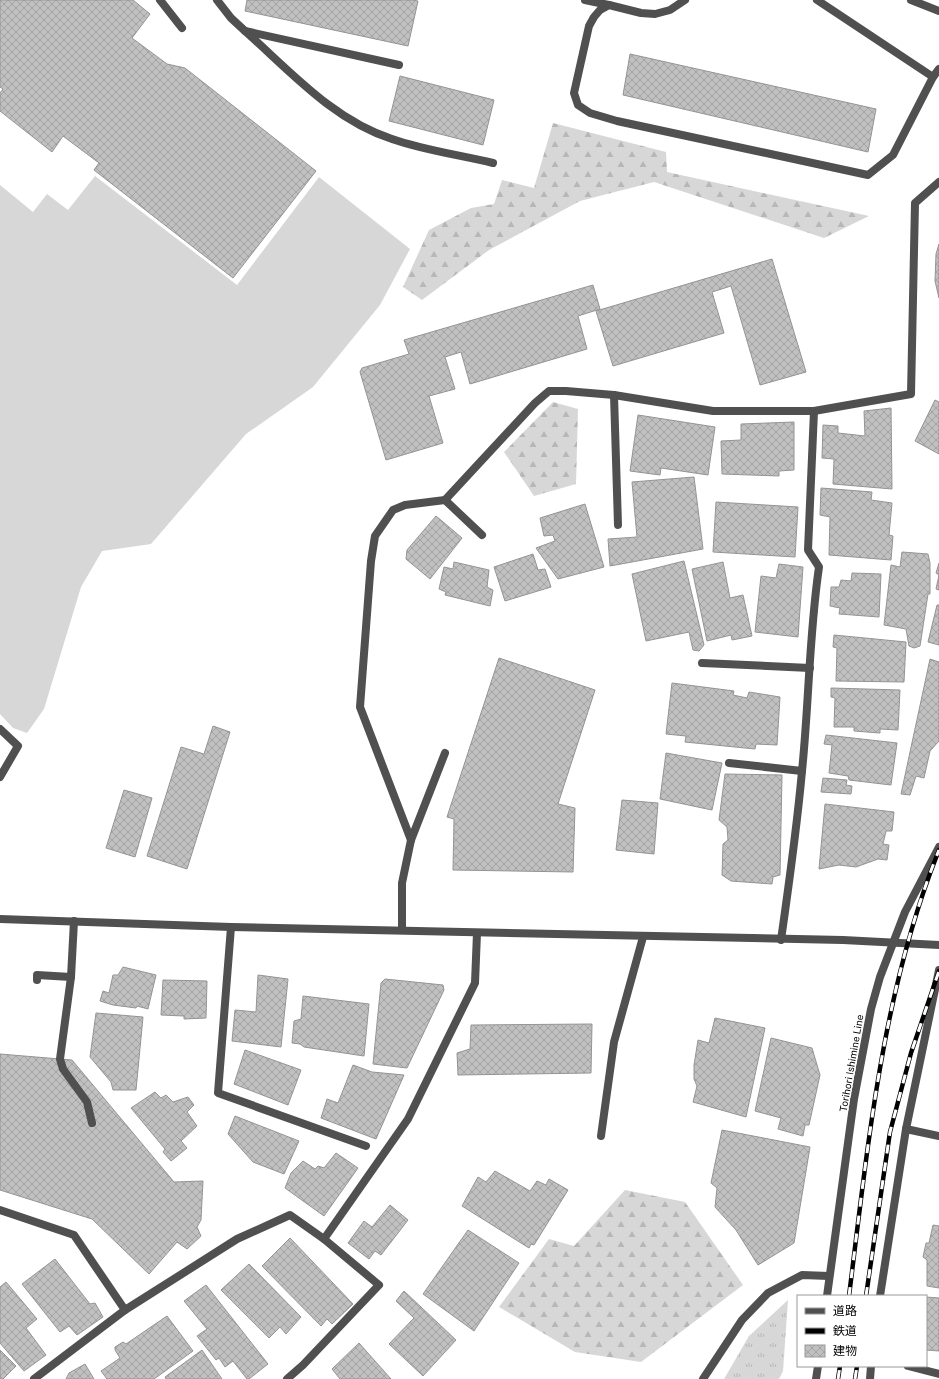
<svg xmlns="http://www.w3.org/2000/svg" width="939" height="1379" viewBox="0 0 939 1379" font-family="'Public Sans','Noto Sans JP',sans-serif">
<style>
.grass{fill:url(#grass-tufts)}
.forest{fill:url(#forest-firs)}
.pitch{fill:#d7d7d7}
.building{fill:url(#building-cross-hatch);stroke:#949494}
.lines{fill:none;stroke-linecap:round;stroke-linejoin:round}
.service{stroke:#505050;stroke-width:8}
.minor{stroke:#505050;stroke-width:8}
.tertiary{stroke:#505050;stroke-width:8}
.rail-casing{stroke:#000;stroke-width:4.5}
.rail{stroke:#fff;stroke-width:3;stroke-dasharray:9;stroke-linecap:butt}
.labels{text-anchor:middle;stroke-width:3;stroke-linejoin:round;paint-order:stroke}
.street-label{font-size:10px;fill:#000;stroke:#fff}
</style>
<defs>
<pattern id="grass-tufts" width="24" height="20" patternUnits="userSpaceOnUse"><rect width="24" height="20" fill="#d7d7d7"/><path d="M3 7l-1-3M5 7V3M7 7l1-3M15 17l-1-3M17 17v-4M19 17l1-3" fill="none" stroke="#b7b7b7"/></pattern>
<pattern id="forest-firs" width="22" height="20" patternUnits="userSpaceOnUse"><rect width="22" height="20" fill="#d7d7d7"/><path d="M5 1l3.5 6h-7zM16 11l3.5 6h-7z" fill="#b7b7b7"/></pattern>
<pattern id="building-cross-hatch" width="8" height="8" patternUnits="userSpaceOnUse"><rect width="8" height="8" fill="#c0c0c0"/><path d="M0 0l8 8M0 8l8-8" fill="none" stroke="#a3a3a3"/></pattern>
</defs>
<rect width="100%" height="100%" fill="#fff"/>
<polygon class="grass" points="788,1300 783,1371 779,1379 724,1379 749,1336"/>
<g class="forest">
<polygon points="553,123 666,152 667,172 869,216 824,238 654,182 580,201 489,250 422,300 403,287 429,230 471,208 494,204 502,180 534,188"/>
<polygon points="553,402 578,409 576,484 534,496 504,452"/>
<polygon points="625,1190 685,1202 743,1285 641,1362 575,1352 499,1307 549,1239 574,1246"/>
</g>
<polygon class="pitch" points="95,176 237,285 319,177 410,249 380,305 313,387 246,434 151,544 102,551 81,587 44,709 27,733 13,728 0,714 0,185 33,212 47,194 68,210"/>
<g class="building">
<polygon points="0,0 133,0 150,14 132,38 167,64 185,68 316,171 233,278 94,170 99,163 63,136 52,152 0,111 0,93 3,89 0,87"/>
<polygon points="247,0 412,0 418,1 408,46 245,11"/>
<polygon points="630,54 876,109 868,152 623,95"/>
<polygon points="400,76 494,100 483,145 389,121"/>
<polygon points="939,244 939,298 935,281 936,254"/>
<polygon points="772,259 806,372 760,385 731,286 712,292 724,333 613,366 596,311"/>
<polygon points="593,285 600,309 578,316 587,349 470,384 461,352 445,357 455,389 429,396 443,443 386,460 360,372 362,368 409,354 404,340"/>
<polygon points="935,400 939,402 939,454 915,441"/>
<polygon points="891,408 892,489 833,484 834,459 822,458 823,425 838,426 838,433 865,436 864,411"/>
<polygon points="638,415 715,427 708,475 661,468 660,475 630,471"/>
<polygon points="794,422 794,470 779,471 779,476 722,474 721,441 741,440 741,424"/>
<polygon points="694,477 703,549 610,566 608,539 637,537 632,482"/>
<polygon points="821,488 872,492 871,500 892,503 889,535 893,536 891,560 829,555 830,517 820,515"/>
<polygon points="716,502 798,507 795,557 713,552"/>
<polygon points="585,504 604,567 558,579 536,548 555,541 553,535 544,536 540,518"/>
<polygon points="436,516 462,538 430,579 406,559 407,550"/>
<polygon points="902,552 928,554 930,563 930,594 928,594 920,646 914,648 909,646 906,629 884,625 891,565 900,567"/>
<polygon points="533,554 538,570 545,569 551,587 505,601 494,567"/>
<polygon points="684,561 704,645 699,651 693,650 689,632 646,641 632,574"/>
<polygon points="454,562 489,570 487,587 493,590 490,606 445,595 446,592 439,589 444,567 453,569"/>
<polygon points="723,562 730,598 743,595 752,636 732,640 731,635 707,641 692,569"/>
<polygon points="939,563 939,590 936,589 939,575 936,573"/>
<polygon points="779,564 803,567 798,637 755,632 761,576 776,578"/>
<polygon points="852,573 881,574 879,617 839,614 840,608 830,606 831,587 839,587 841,580 851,581"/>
<polygon points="937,605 939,605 939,645 928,642"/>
<polygon points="834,635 906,642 904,682 836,681 837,648 833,647"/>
<polygon points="499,658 595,690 558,804 575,808 573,872 453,870 454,819 447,817"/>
<polygon points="930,659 939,662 939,741 930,751 924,778 916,776 910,795 901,794"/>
<polygon points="672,683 734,691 733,695 747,698 749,692 780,697 777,745 756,744 755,749 685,742 686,736 666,734"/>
<polygon points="831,688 900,690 898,730 880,729 880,733 854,731 854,727 834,727 835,698 831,697"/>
<polygon points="213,726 230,732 187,869 147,856 181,747 204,754"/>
<polygon points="826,735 897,743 891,785 849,780 848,776 829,773 832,745 824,744"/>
<polygon points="666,753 722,763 712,810 660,799"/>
<polygon points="725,774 782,775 780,875 773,877 772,884 731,881 722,875 723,844 728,840 727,827 719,820"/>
<polygon points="823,778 847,780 846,785 852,786 851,794 821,792"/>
<polygon points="124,790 152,798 135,857 106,848"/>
<polygon points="622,800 658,803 654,854 616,850"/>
<polygon points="825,804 894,812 892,831 886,831 883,844 889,845 887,860 878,859 856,867 839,865 819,869"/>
<polygon points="123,967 156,975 148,1009 137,1006 136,1008 113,1005 100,1001 103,991 109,993 113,975 118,975"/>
<polygon points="258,975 288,979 281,1047 232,1041 235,1010 256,1012"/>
<polygon points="385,979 443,985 444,990 407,1068 373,1064 381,983"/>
<polygon points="163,980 207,981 206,1018 184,1019 184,1016 161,1015"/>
<polygon points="303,996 369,1004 364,1056 304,1047 300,1044 292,1043 294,1021 301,1019"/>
<polygon points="96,1013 143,1017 136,1090 113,1090 111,1082 90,1057"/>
<polygon points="715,1018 765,1028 746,1117 693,1102 697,1086 694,1079 694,1065 698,1040 709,1043"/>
<polygon points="592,1024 591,1073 458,1075 457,1053 470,1049 471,1025"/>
<polygon points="771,1038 812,1048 820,1075 809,1125 805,1125 803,1136 778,1129 781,1118 755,1111"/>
<polygon points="245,1050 301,1070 288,1105 234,1084"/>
<polygon points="0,1054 72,1060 174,1182 203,1181 201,1220 197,1227 201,1236 187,1249 177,1242 149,1274 92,1219 0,1190"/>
<polygon points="353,1065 372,1072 404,1075 376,1139 321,1118 327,1099 338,1103"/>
<polygon points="155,1092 161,1098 166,1095 173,1102 188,1097 194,1105 187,1112 197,1126 181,1141 187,1148 171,1161 163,1152 165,1149 131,1108"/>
<polygon points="235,1116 299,1141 284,1174 253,1162 228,1134"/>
<polygon points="722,1130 810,1147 794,1243 758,1265 736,1230 715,1207 717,1188 711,1183"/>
<polygon points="336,1153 358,1168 324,1216 285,1188 291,1173 303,1161 315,1169 318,1166 324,1168"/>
<polygon points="495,1171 530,1191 537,1181 546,1185 549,1179 568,1190 534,1245 531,1244 529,1248 462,1206 478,1177 486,1182"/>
<polygon points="390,1205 408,1220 381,1255 375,1251 369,1259 348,1243 364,1221 372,1227"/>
<polygon points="933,1225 939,1226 939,1288 927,1286 927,1260 923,1257 926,1243 929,1243"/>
<polygon points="468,1230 519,1263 474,1331 423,1294"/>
<polygon points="290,1238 353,1304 332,1324 327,1319 321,1326 262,1266"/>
<polygon points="55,1259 90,1304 95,1303 103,1317 77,1335 69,1326 60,1332 22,1284"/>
<polygon points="249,1264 301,1317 286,1334 280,1327 269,1338 221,1290"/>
<polygon points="6,1282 37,1319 26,1328 46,1355 24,1371 0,1343 0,1287"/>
<polygon points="206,1285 268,1364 249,1379 247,1379 233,1361 225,1367 219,1358 216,1360 197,1336 207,1329 184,1301"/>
<polygon points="404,1291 456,1340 423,1376 389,1344 414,1318 396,1301"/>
<polygon points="926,1297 939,1298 939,1351 926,1350"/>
<polygon points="167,1316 193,1351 154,1379 107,1379 101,1371 120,1358 115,1350 115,1347 123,1342 126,1344"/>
<polygon points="359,1343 391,1379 340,1379 332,1369"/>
<polygon points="0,1350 16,1366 3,1379 0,1379"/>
<polygon points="202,1350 222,1379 166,1379 165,1377"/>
<polygon points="85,1364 94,1379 66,1379 69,1373"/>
</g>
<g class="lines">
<g class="service">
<polyline points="160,0 182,28"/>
<polyline points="217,0 231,18 245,31 399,65"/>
<polyline points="585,0 609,5"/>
<polyline points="685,0 670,10 655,14 641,13 609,5 600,10 594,17 589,26 574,93 578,105 590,113 617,121 868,175 893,155 933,77 939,69"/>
<polyline points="817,0 933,77"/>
<path d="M245 31C290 71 333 120 392 139 423 150 460 155 493 163"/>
<polyline points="0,729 18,746 0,777"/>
<polyline points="74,921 71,977 60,1059 63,1069 87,1102 92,1123"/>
<polyline points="37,980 37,975 71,977"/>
<polyline points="906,1129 939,1136"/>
</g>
<g class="minor">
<polyline points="911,0 939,11"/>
<polyline points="614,395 618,525"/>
<polyline points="445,500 482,535"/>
<polyline points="702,663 810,668"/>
<polyline points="729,763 802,771"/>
<polyline points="411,840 360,707 371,561 375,536 393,510 405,505 445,500 535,403 549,391 566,391 614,395 713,411 814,411 911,394 915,203 939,182"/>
<polyline points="231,927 218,1093 366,1146"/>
<polyline points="402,930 402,883 411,840 445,753"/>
<path d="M781 940C789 884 797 827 802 771 809 703 809 635 819 567L808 550 814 411"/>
<polyline points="601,1136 614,1042 643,937"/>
<polyline points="0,1210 74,1235 125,1310 34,1379"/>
<polyline points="125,1310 237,1239 290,1215 324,1239"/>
<polyline points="908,1366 939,1374"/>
<polyline points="287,1379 303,1365 379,1285 324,1239 408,1119 475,983 477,933"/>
<polyline points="703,1379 742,1320 768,1293 802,1275 829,1276"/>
</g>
<g class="tertiary">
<polyline points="0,919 231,927 843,940 939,945"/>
<polyline points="827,1296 854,1099 871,1009 880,977 905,912 939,847"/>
<polyline points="880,1296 906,1129 939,970"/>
<polyline points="816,1379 818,1366"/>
<polyline points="870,1379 871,1366"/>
</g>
<g class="rail-casing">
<g id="rail">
<path d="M849 1296C868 1145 882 992 939 850"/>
<polyline points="866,1296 890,1132 911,1053 939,971"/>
<polyline points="838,1379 840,1366"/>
<polyline points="855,1379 857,1366"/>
</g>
</g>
<use href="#rail" class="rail"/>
</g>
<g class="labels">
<g class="street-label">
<text transform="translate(851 1063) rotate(-80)" y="4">Torihori Ishimine Line</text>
</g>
</g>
<rect x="797" y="1295" width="130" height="72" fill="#ffffff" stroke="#999999"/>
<rect x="805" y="1308" width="20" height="6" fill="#505050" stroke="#999999"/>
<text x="833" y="1315" font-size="12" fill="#000000">道路</text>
<rect x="805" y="1328" width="20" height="6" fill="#000000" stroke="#999999"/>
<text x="833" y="1335" font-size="12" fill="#000000">鉄道</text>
<rect x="805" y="1345" width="20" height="12" fill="url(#building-cross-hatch)" stroke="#999999"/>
<text x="833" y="1355" font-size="12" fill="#000000">建物</text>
</svg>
